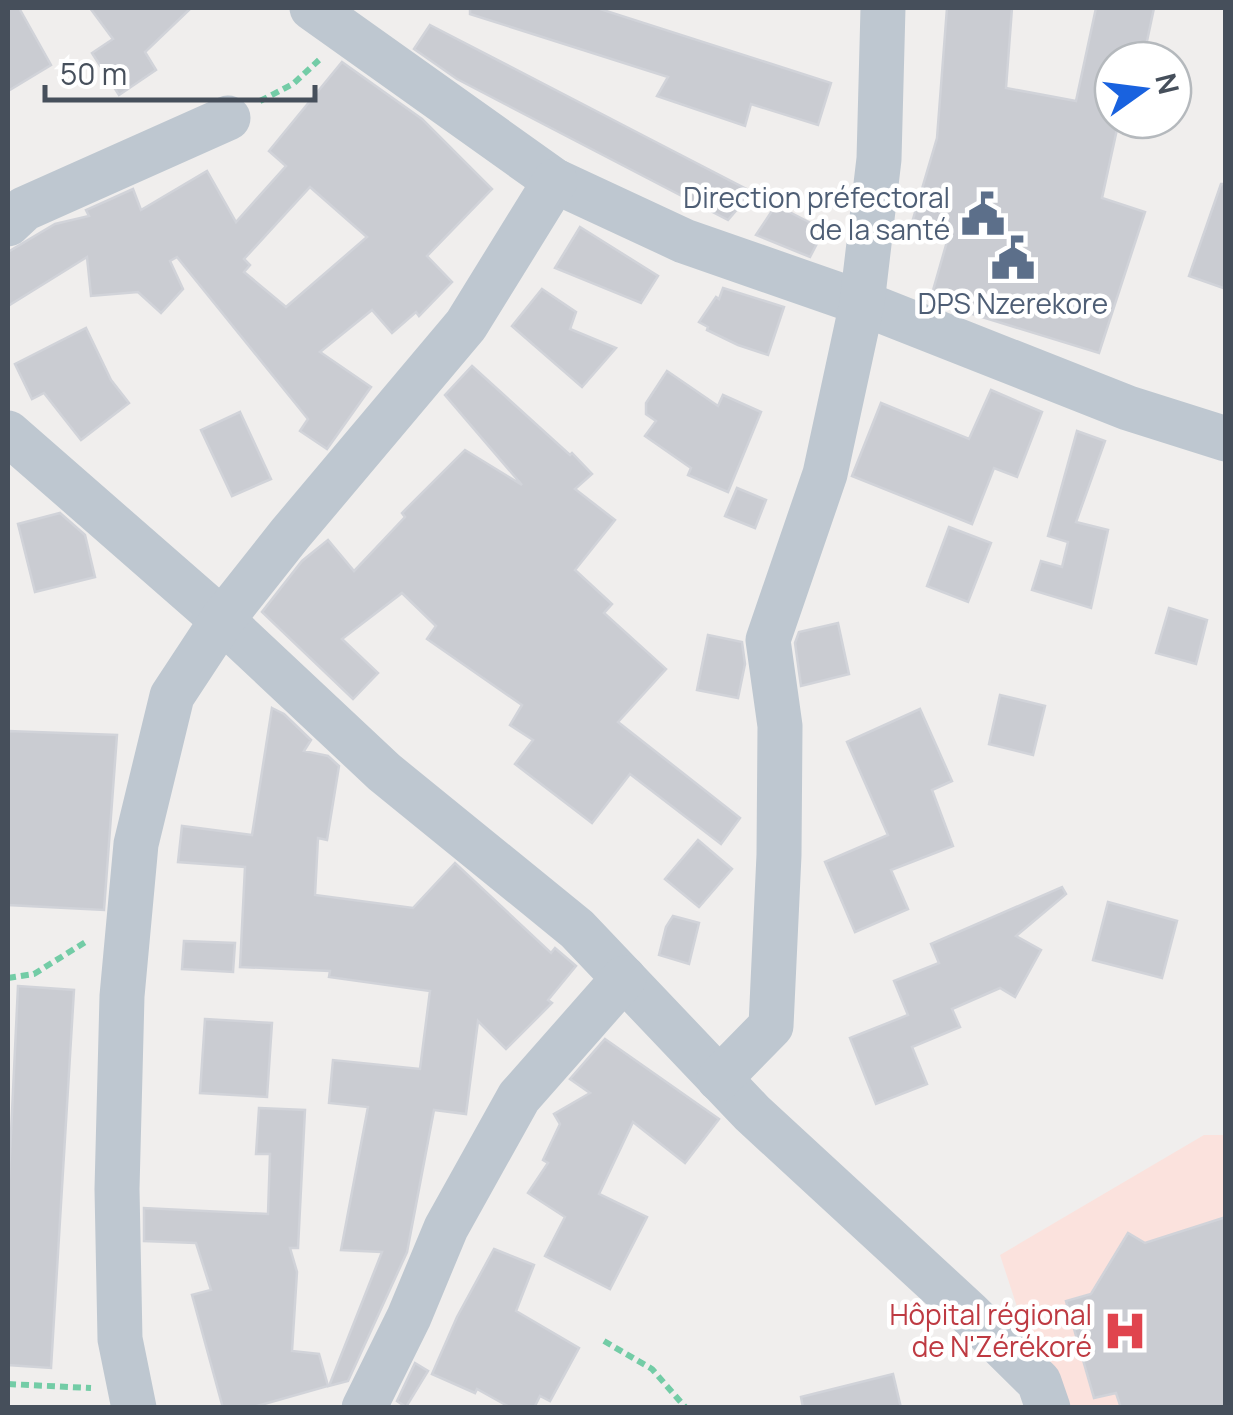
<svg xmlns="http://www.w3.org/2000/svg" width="1233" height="1415" viewBox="0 0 1233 1415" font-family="Manrope,sans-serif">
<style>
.medical{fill:#fbe2dd}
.building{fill:#caccd2;stroke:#d1d3d9;stroke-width:2.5;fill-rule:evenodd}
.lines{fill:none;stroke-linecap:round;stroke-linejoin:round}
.path{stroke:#73cca6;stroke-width:6;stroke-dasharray:8 5;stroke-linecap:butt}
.minor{stroke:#bec7d0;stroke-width:45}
.labels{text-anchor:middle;stroke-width:9;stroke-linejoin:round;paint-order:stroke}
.service-label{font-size:28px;fill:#4e5e75;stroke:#fff;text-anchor:end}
.health-label{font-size:28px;fill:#be3a42;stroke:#fff;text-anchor:end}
</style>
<rect width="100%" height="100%" fill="#f0eeed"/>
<polygon class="medical" points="1204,1135 1225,1135 1225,1407 1050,1407 1000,1255"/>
<g class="building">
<polygon points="8,8 19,8 51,65 8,91"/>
<polygon points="90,8 191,8 145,52 156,70 119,95 92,53 113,39"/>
<polygon points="470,8 597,8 831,83 818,125 751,104 745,126 657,96 668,77 470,14"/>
<polygon points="947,8 1012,8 1006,88 1076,101 1096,8 1154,8 1143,60 1113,60 1113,120 1119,120 1102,198 1145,212 1099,353 930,301 948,238 911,226 937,138"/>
<polygon points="430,25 648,138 752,192 728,220 457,79 414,49"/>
<path d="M342 62 422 119 492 189 427 256 452 282 419 316 416 312 392 333 372 310 320 352 371 387 327 449 300 431 308 419 177 257 170 261 183 289 161 313 138 292 91 296 87 257 8 306V252L55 224 89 216 86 210 133 189 141 210 207 171 236 222 286 166 269 151ZM310 187 367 237 286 307 244 272 250 265 244 259Z"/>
<polygon points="1221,184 1226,184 1226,289 1189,276"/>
<polygon points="776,205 824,230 810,257 756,235"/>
<polygon points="580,227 658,276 641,303 555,268"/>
<polygon points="723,288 784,307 768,355 738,345 707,330 708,327 699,322 716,297 719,299"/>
<polygon points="542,289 576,312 570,329 616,348 582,387 512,326"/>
<polygon points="86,328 111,380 129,403 81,440 44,393 32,399 15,364"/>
<polygon points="472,366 570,455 572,453 592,474 575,489 615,520 575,570 612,604 604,613 666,669 618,722 740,818 721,844 630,774 592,823 515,764 533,740 510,725 522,705 427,639 436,626 402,593 342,639 378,673 353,699 262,612 302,561 328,540 354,571 405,517 402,513 465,450 522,485 445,395"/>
<polygon points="667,371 718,406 723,395 761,412 728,492 688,475 691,468 645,436 656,421 646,414 646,403"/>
<polygon points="991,390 1042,412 1017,477 994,468 972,524 852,476 881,403 969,439"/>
<polygon points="240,412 271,479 232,496 201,430"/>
<polygon points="1077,431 1105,441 1076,522 1108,530 1091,608 1032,590 1041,561 1062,567 1068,542 1048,536"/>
<polygon points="737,488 766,500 755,528 725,516"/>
<polygon points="60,513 85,535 95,577 35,592 18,524"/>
<polygon points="949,527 991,543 968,602 927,586"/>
<polygon points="1169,608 1207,620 1196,664 1156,653"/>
<polygon points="838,623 849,674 801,686 795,643 799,632"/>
<polygon points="708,635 742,642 745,664 738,698 697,690"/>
<polygon points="1000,695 1045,706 1033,755 989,744"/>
<polygon points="272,708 284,714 311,740 304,751 328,756 339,766 327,840 318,838 315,895 413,908 455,863 551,953 555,948 576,966 548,1000 552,1003 506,1049 478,1021 466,1114 434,1110 407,1252 348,1381 329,1386 382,1252 341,1250 368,1107 329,1103 333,1060 420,1069 430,991 329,977 330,971 240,967 245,867 178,862 182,826 252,835"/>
<polygon points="920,709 952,781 932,790 953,846 891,870 908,909 855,932 825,862 888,835 847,742"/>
<polygon points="8,731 117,735 104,910 8,905"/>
<polygon points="698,840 732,869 699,907 665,879"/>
<polygon points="1062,887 1066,894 1016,936 1041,950 1015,997 1000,988 952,1009 960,1027 912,1047 927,1084 876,1104 850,1038 908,1015 894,981 939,963 931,944"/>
<polygon points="1108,902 1177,921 1162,978 1093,960"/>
<polygon points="673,916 699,923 689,964 659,955 666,927"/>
<polygon points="184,941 235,943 233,972 182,969"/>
<polygon points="18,986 74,990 51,1368 8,1365 8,1197"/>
<polygon points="205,1019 272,1023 267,1097 200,1093"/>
<polygon points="605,1039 719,1119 685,1163 633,1122 599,1194 647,1217 610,1289 545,1256 565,1217 528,1193 548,1163 543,1160 560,1124 554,1114 590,1093 570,1079"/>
<polygon points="259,1108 305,1110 298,1248 290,1248 297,1272 292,1351 319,1354 328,1386 250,1408 223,1408 192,1295 211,1290 196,1243 144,1241 144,1208 268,1214 270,1154 256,1154"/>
<polygon points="1226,1217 1226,1408 1121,1408 1116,1393 1094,1398 1066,1301 1091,1294 1128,1233 1145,1243"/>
<polygon points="494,1249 534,1265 516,1311 579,1348 550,1401 540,1396 534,1408 511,1408 477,1389 475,1393 432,1374 457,1317"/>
<polygon points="415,1363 428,1371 406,1407 397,1401"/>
<polygon points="893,1374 901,1408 803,1408 801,1397"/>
</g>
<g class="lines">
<g class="path">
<polyline points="260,101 293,84 319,60"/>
<polyline points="8,978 34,974 87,941"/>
<polyline points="604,1341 652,1369 686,1408"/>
<polyline points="8,1384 91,1388"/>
</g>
<g class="minor">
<polyline points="312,8 555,181 684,241 862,303 1128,408 1226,439"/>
<polyline points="8,224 24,209 228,118"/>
<polyline points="8,433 222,620 384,772 577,929 752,1113 969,1313 1039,1382 1048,1408"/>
<polyline points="719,1079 771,1026 779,855 780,726 768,640 825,474 862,303 879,159 883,8"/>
<polyline points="134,1408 120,1339 117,1189 122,996 136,844 172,696 222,620 290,534 466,325 555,181"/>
<polyline points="364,1408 409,1317 446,1228 519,1097 624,978"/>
</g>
</g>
<defs>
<g id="civic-bare" transform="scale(3.45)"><path d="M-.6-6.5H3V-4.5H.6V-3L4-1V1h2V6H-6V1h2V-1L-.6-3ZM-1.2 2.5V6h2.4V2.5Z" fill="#5c6f8a" stroke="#fff" stroke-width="2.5" paint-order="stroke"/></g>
<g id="hospital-bare" transform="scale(3.45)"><path d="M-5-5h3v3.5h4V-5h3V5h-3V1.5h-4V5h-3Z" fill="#e0444e" stroke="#fff" stroke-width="2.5" paint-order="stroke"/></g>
</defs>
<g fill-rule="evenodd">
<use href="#civic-bare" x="983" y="214"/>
<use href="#civic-bare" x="1013" y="258"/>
<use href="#hospital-bare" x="1125" y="1331"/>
</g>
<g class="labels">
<g class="service-label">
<text x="950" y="208">Direction préfectoral<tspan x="950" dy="32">de la santé</tspan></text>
<text x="1013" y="314" text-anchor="middle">DPS Nzerekore</text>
</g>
<g class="health-label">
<text x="1092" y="1325">Hôpital régional<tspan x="1092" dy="32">de N'Zérékoré</tspan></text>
</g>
</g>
<rect width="1233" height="1415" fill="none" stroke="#464f5b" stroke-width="20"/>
<g transform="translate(1143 90) rotate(76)"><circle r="48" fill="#ffffff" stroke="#b5b9bd" stroke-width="2.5"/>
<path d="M0-8L18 38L0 25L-18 38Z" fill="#1962df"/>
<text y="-15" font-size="28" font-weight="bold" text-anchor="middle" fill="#464f5b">N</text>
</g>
<path d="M45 85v15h270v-15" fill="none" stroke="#464f5b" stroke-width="5"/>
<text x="60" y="85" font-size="30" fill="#464f5b" stroke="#ffffff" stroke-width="8" paint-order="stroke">50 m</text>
</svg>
